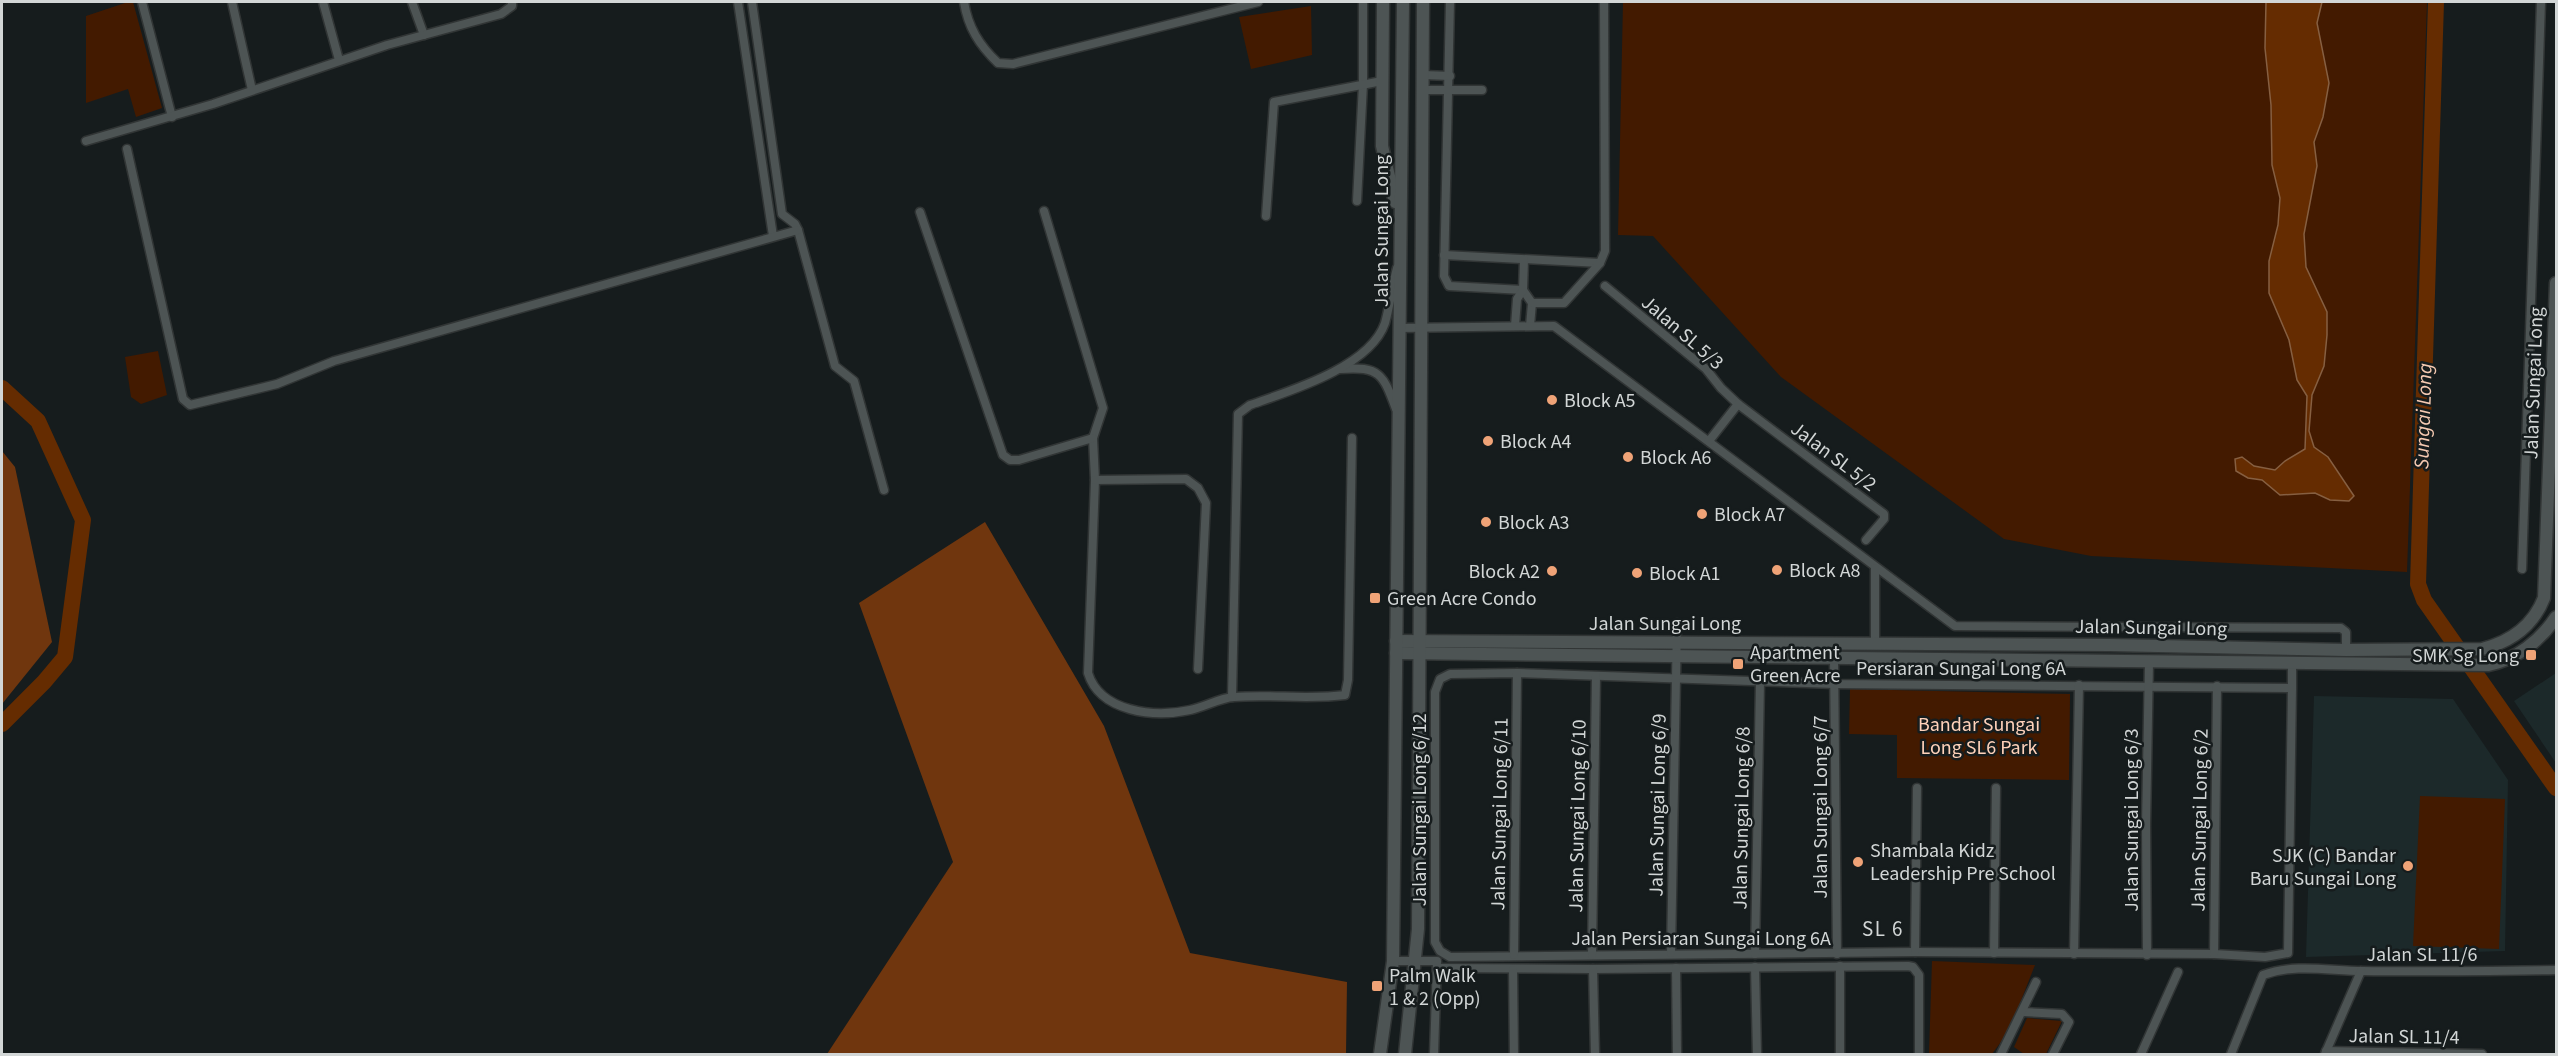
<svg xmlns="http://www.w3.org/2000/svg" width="2558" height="1056" viewBox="0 0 2558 1056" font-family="'Source Sans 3',sans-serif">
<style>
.built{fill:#1c292a}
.green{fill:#431a00}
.forest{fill:#70360e}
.water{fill:#652c01;stroke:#865f41;stroke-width:1.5}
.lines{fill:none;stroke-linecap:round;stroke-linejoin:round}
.river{stroke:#652c01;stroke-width:16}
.street-casing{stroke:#313535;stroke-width:11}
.secondary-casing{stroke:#313535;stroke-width:15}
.street{stroke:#4d5454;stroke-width:8}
.secondary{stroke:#4d5454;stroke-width:12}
.poi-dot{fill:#efa377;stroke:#161c1d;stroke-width:2}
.labels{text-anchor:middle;stroke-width:5;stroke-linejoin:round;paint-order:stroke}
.street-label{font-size:20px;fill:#d2d6d6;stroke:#161c1d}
.poi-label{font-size:20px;fill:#d2d6d6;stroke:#161c1d;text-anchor:start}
.park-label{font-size:20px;fill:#ffd2ba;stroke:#161c1d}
.water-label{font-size:21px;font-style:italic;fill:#f6cab2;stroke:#161c1d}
.neighbourhood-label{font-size:21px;letter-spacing:1.5px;fill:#d2d6d6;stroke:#161c1d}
</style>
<rect width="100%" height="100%" fill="#161c1d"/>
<g class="built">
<polygon points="2556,673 2556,763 2514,701"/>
<polygon points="2314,696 2453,699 2508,780 2505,951 2306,957"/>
</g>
<g class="green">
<polygon points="128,2 133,2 162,108 136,117 128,89 86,103 86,16"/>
<polygon points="1623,2 2427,2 2407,572 2091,556 2004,539 1781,377 1653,236 1618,235"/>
<polygon points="1311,6 1312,55 1251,69 1239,17"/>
<polygon points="158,351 167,395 141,404 131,397 125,357"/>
<polygon points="1850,689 2070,694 2069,780 1897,778 1897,735 1849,734"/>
<polygon points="2420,796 2505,799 2499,949 2413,946"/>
<polygon points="1932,961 2035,965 2009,1031 1992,1054 1929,1054"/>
<polygon points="2027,1018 2062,1021 2046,1054 2024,1054 2014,1047"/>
</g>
<g class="forest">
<polygon points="2,451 15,467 52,642 2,704"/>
<polygon points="985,522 1104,726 1190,953 1347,982 1346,1054 827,1054 953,862 859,603"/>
</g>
<polygon class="water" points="2266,2 2322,2 2317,23 2329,83 2323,117 2314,142 2317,166 2304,234 2306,267 2327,312 2327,335 2324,366 2312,395 2309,431 2314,447 2328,457 2354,496 2349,501 2330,500 2315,493 2280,495 2262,480 2248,478 2236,471 2235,459 2242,457 2254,466 2275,470 2285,461 2305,449 2307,396 2297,380 2289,340 2269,293 2269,261 2278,225 2280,198 2272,165 2271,105 2265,48"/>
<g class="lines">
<g class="river">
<polyline points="2436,2 2418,584 2424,600 2556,788"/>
<polyline points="2,388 38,421 83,520 65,657 44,682 2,724"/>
</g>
<g class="street-casing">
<g id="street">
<polyline points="142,2 172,117"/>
<polyline points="232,2 252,90"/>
<polyline points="323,2 339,60"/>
<polyline points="412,2 424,35"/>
<polyline points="738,2 773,236"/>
<polyline points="752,2 782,214 795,224 798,230 835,366 854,381 884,490"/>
<path d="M964 2C968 27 979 45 998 63L1013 64 1258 2"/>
<polyline points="1450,2 1444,276 1449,286 1523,290"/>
<polyline points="1424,75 1450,76"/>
<polyline points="1423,90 1482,90"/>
<polyline points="86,141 213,104 387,45 501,14 512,6 512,2"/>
<polyline points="127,149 183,399 190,405 277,384 334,361 798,230"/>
<polyline points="1357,201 1363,84 1363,2"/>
<path d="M1044 211 1103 408 1093 438 1095 480 1088 673C1100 712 1154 718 1190 710 1205 707 1219 698 1234 697 1271 694 1308 700 1345 695L1348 680 1352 438"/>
<polyline points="920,212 1003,455 1010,460 1019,460 1093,438"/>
<polyline points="1266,216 1274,102 1382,81"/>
<polyline points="1444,255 1600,263"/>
<polyline points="1605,286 1706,369 1721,388 1738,404 1884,514 1884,519 1866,540"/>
<polyline points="1523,290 1532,303 1530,326"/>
<polyline points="1532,303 1564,303 1600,263 1605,251 1604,2"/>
<polyline points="1515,326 1517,299 1523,290 1524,260"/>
<polyline points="1399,328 1554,326 1955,626 2341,628 2346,632 2346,650"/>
<path d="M1340 369C1380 366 1383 374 1396 409"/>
<polyline points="1709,441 1738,404"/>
<polyline points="1095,480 1186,479 1198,488 1206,503 1198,669"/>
<polyline points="1875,568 1875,643"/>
<polyline points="2522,569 2541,2"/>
<polyline points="1834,659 1837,954"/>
<polyline points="2292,663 2292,688 2288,953 2265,957 2214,954 1915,952 1450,957 1440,951 1435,942 1435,692 1440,679 1450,674 1517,673 1835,684 2292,688"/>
<path d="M1232 697 1238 414 1250 405C1290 391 1370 367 1385 323 1390 305 1392 286 1397 268"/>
<polyline points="1915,952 1917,788"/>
<polyline points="1671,953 1677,623"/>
<polyline points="1994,953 1996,788"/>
<polyline points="1755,954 1760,682"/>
<polyline points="2074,954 2079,685"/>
<polyline points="2214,954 2217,686"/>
<polyline points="1514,955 1517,673"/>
<polyline points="1592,955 1596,676"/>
<polyline points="2147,955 2146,825 2149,662"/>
<polyline points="1393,961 1437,961 1434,1054"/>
<polyline points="1840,966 1840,1054"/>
<polyline points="1755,967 1757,1054"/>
<polyline points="1437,968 1593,969 1908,966 1913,967 1919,975 1919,1054"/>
<polyline points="1676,968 1677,1054"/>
<polyline points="1593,969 1595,1054"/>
<polyline points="1513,970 1514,1054"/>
<polyline points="2024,1012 2062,1014 2069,1022 2053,1054"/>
<polyline points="2326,1051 2482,1054"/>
<polyline points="2001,1054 2036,982"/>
<polyline points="2141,1054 2178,972"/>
<path d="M2231 1054 2263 975C2296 963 2330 971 2363 971 2428 972 2492 971 2556 970"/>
<polyline points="2325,1054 2361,971"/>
</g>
</g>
<g class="secondary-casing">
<g id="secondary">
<polyline points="1383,2 1382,146 1395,202"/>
<path d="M1396 641 2110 645 2346 650 2482 649C2510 642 2533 626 2544 598L2556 283"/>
<path d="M1396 653 2488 665C2516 660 2541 640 2556 617"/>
<polyline points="1380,1054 1393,961 1403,2"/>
<polyline points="1405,1054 1418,929 1423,2"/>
</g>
</g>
<use href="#street" class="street"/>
<use href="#secondary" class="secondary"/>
</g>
<g class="poi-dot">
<circle cx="1552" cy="400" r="6"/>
<circle cx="1488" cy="441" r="6"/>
<circle cx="1628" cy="457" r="6"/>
<circle cx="1702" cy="514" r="6"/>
<circle cx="1486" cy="522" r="6"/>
<circle cx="1777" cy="570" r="6"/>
<circle cx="1552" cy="571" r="6"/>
<circle cx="1637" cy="573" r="6"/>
<rect x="1369" y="592" width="12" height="12" rx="3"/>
<rect x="2525" y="649" width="12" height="12" rx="3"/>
<rect x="1732" y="658" width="12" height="12" rx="3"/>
<circle cx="1858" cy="862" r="6"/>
<circle cx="2408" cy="866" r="6"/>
<rect x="1371" y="980" width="12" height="12" rx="3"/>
</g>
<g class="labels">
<g class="street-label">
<text transform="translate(1381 231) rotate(-90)" y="7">Jalan Sungai Long</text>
<text transform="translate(1683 332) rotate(41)" y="7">Jalan SL 5/3</text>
<text transform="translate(2533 383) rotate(-88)" y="7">Jalan Sungai Long</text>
<text transform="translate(1834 456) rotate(37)" y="7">Jalan SL 5/2</text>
<text x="1665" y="630">Jalan Sungai Long</text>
<text transform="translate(2151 627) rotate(1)" y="7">Jalan Sungai Long</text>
<text x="1961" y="675">Persiaran Sungai Long 6A</text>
<text transform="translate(1657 805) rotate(-89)" y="7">Jalan Sungai Long 6/9</text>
<text transform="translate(1820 807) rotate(-90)" y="7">Jalan Sungai Long 6/7</text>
<text transform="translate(1419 810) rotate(-90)" y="7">Jalan Sungai Long 6/12</text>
<text transform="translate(1499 814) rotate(-89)" y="7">Jalan Sungai Long 6/11</text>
<text transform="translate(1577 816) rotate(-89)" y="7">Jalan Sungai Long 6/10</text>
<text transform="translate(1741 818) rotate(-89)" y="7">Jalan Sungai Long 6/8</text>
<text transform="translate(2131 820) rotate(-90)" y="7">Jalan Sungai Long 6/3</text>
<text transform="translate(2199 820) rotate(-89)" y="7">Jalan Sungai Long 6/2</text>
<text x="1701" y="945">Jalan Persiaran Sungai Long 6A</text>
<text x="2422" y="961">Jalan SL 11/6</text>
<text transform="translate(2404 1036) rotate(1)" y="7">Jalan SL 11/4</text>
</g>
<g class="poi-label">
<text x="1564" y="407">Block A5</text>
<text x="1500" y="448">Block A4</text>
<text x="1640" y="464">Block A6</text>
<text x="1714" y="521">Block A7</text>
<text x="1498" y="529">Block A3</text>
<text x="1789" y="577">Block A8</text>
<text x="1540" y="578" text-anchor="end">Block A2</text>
<text x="1649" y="580">Block A1</text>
<text x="1387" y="605">Green Acre Condo</text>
<text x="1750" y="659">Apartment<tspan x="1750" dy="23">Green Acre</tspan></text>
<text x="2519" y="662" text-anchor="end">SMK Sg Long</text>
<text x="1870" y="857">Shambala Kidz<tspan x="1870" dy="23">Leadership Pre School</tspan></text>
<text x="2396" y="862" text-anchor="end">SJK (C) Bandar<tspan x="2396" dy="23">Baru Sungai Long</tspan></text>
<text x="1389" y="982">Palm Walk<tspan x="1389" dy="23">1 &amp; 2 (Opp)</tspan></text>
</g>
<g class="park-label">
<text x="1979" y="731">Bandar Sungai<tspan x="1979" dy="23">Long SL6 Park</tspan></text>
</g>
<g class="water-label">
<text transform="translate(2423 416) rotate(-88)" y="7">Sungai Long</text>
</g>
<g class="neighbourhood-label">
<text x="1883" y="936">SL 6</text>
</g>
</g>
<rect width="2558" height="1056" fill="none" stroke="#d2d6d6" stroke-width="6"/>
</svg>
